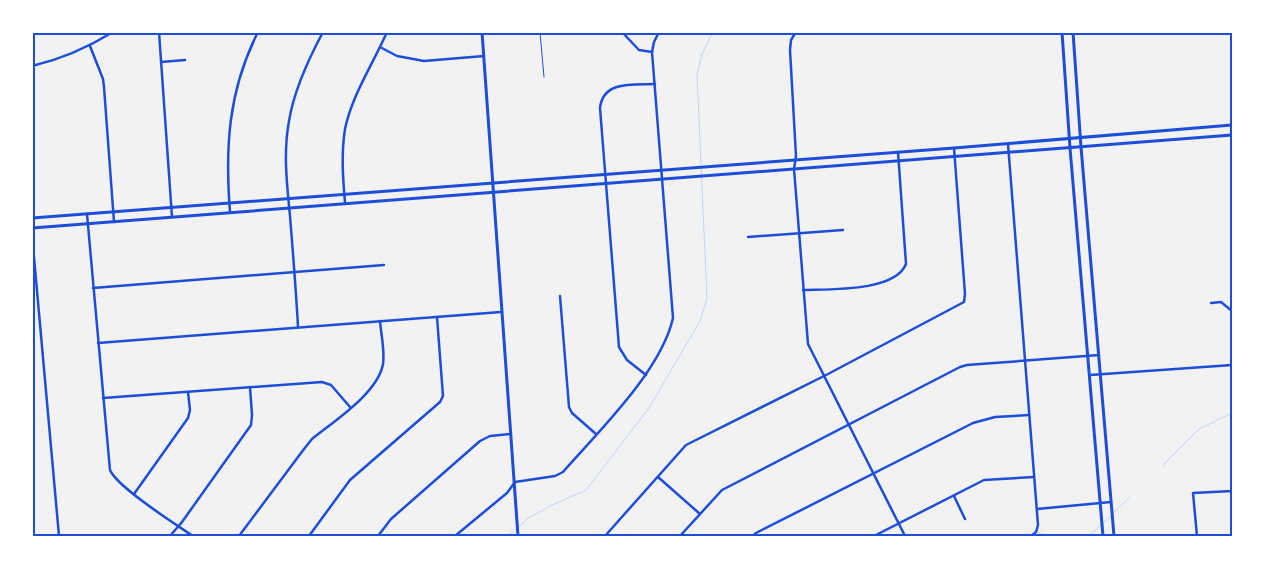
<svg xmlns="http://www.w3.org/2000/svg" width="1265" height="569" viewBox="0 0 1265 569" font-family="'DM Sans',sans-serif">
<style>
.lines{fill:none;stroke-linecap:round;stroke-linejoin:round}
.stream{stroke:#bfd3fe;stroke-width:1}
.service{stroke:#1d4ed8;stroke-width:1}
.minor{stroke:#1d4ed8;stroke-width:2.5}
.tertiary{stroke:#1d4ed8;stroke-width:3}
.secondary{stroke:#1d4ed8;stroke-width:3}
.neatline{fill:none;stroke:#1d4ed8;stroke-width:2}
</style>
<rect width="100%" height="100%" fill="#f2f2f2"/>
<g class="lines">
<g class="stream">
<polyline points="1163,465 1199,429 1232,413"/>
<polyline points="1113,513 1129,498"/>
<polyline points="519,527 527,519 552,505 586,490 649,408 700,321 707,299 697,74 702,54 713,32"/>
<polyline points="1037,532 1045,536"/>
<polyline points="508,536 516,529"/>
<polyline points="1089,536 1111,516"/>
</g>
<polyline class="service" points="540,32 544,77"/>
<g class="minor">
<polyline points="159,32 172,217"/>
<polyline points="622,32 639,50 652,52"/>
<polyline points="796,32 791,40 790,50 796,156 794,169 808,344 905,536"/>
<polyline points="90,46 103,79 104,87 114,222"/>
<polyline points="380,47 397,56 424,61 484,56"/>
<polyline points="161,62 185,60"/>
<path d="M32 66C62 59 87 48 113 32"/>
<polyline points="1008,144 1038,525 1036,532 1031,536"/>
<path d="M345 203C343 179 341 154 345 129 352 95 373 64 387 32"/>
<path d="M230 212C225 148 228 91 258 32"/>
<path d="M87 214 110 470C117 487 175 524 193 536"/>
<polyline points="32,235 59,536"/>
<polyline points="748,237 843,230"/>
<polyline points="93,288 384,265"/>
<path d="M803 290C829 289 895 292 906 264L898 152"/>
<polyline points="560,296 569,407 572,413 596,434"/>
<polyline points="1211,303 1221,302 1232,311"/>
<path d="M298 327C296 290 293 253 290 216 287 184 283 154 289 121 294 90 308 60 323 32"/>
<polyline points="98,343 501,312"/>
<path d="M646 375 627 360 619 347 600 108C603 80 634 85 655 84"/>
<polyline points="1090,375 1232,365"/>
<polyline points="103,398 322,382 331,385 350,407"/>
<polyline points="658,477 700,514"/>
<polyline points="134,494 188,418 190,410 188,392"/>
<polyline points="954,496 965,519"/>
<polyline points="1037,509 1111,502"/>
<polyline points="170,536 182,522 251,425 252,415 250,387"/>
<path d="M239 536 304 449 312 439C334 421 378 393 383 364 385 351 381 334 380 321"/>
<polyline points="309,536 350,480 440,402 443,396 437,317"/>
<polyline points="378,536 391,519 480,441 490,436 511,434"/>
<path d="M455 536 507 493 515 482 555 476 563 472C599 431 661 371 673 318L652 52 654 42 659 32"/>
<polyline points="605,536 686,445 828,374 964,302 965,294 954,148"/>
<polyline points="680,536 722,490 960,367 967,365 1099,355"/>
<polyline points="753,536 756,533 973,423 995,417 1029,415"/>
<polyline points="874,536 984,480 1034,477"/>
<polyline points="1197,536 1193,493 1232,491"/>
</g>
<polyline class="tertiary" points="482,32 518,536"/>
<g class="secondary">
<polyline points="1062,32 1070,148 1103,536"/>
<polyline points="1073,32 1081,147 1114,536"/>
<polyline points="32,218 954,148 1232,125"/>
<polyline points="32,228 1232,135"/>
</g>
</g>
<rect width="1265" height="569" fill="none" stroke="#ffffff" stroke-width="68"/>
<rect x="34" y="34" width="1197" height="501" class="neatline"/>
</svg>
